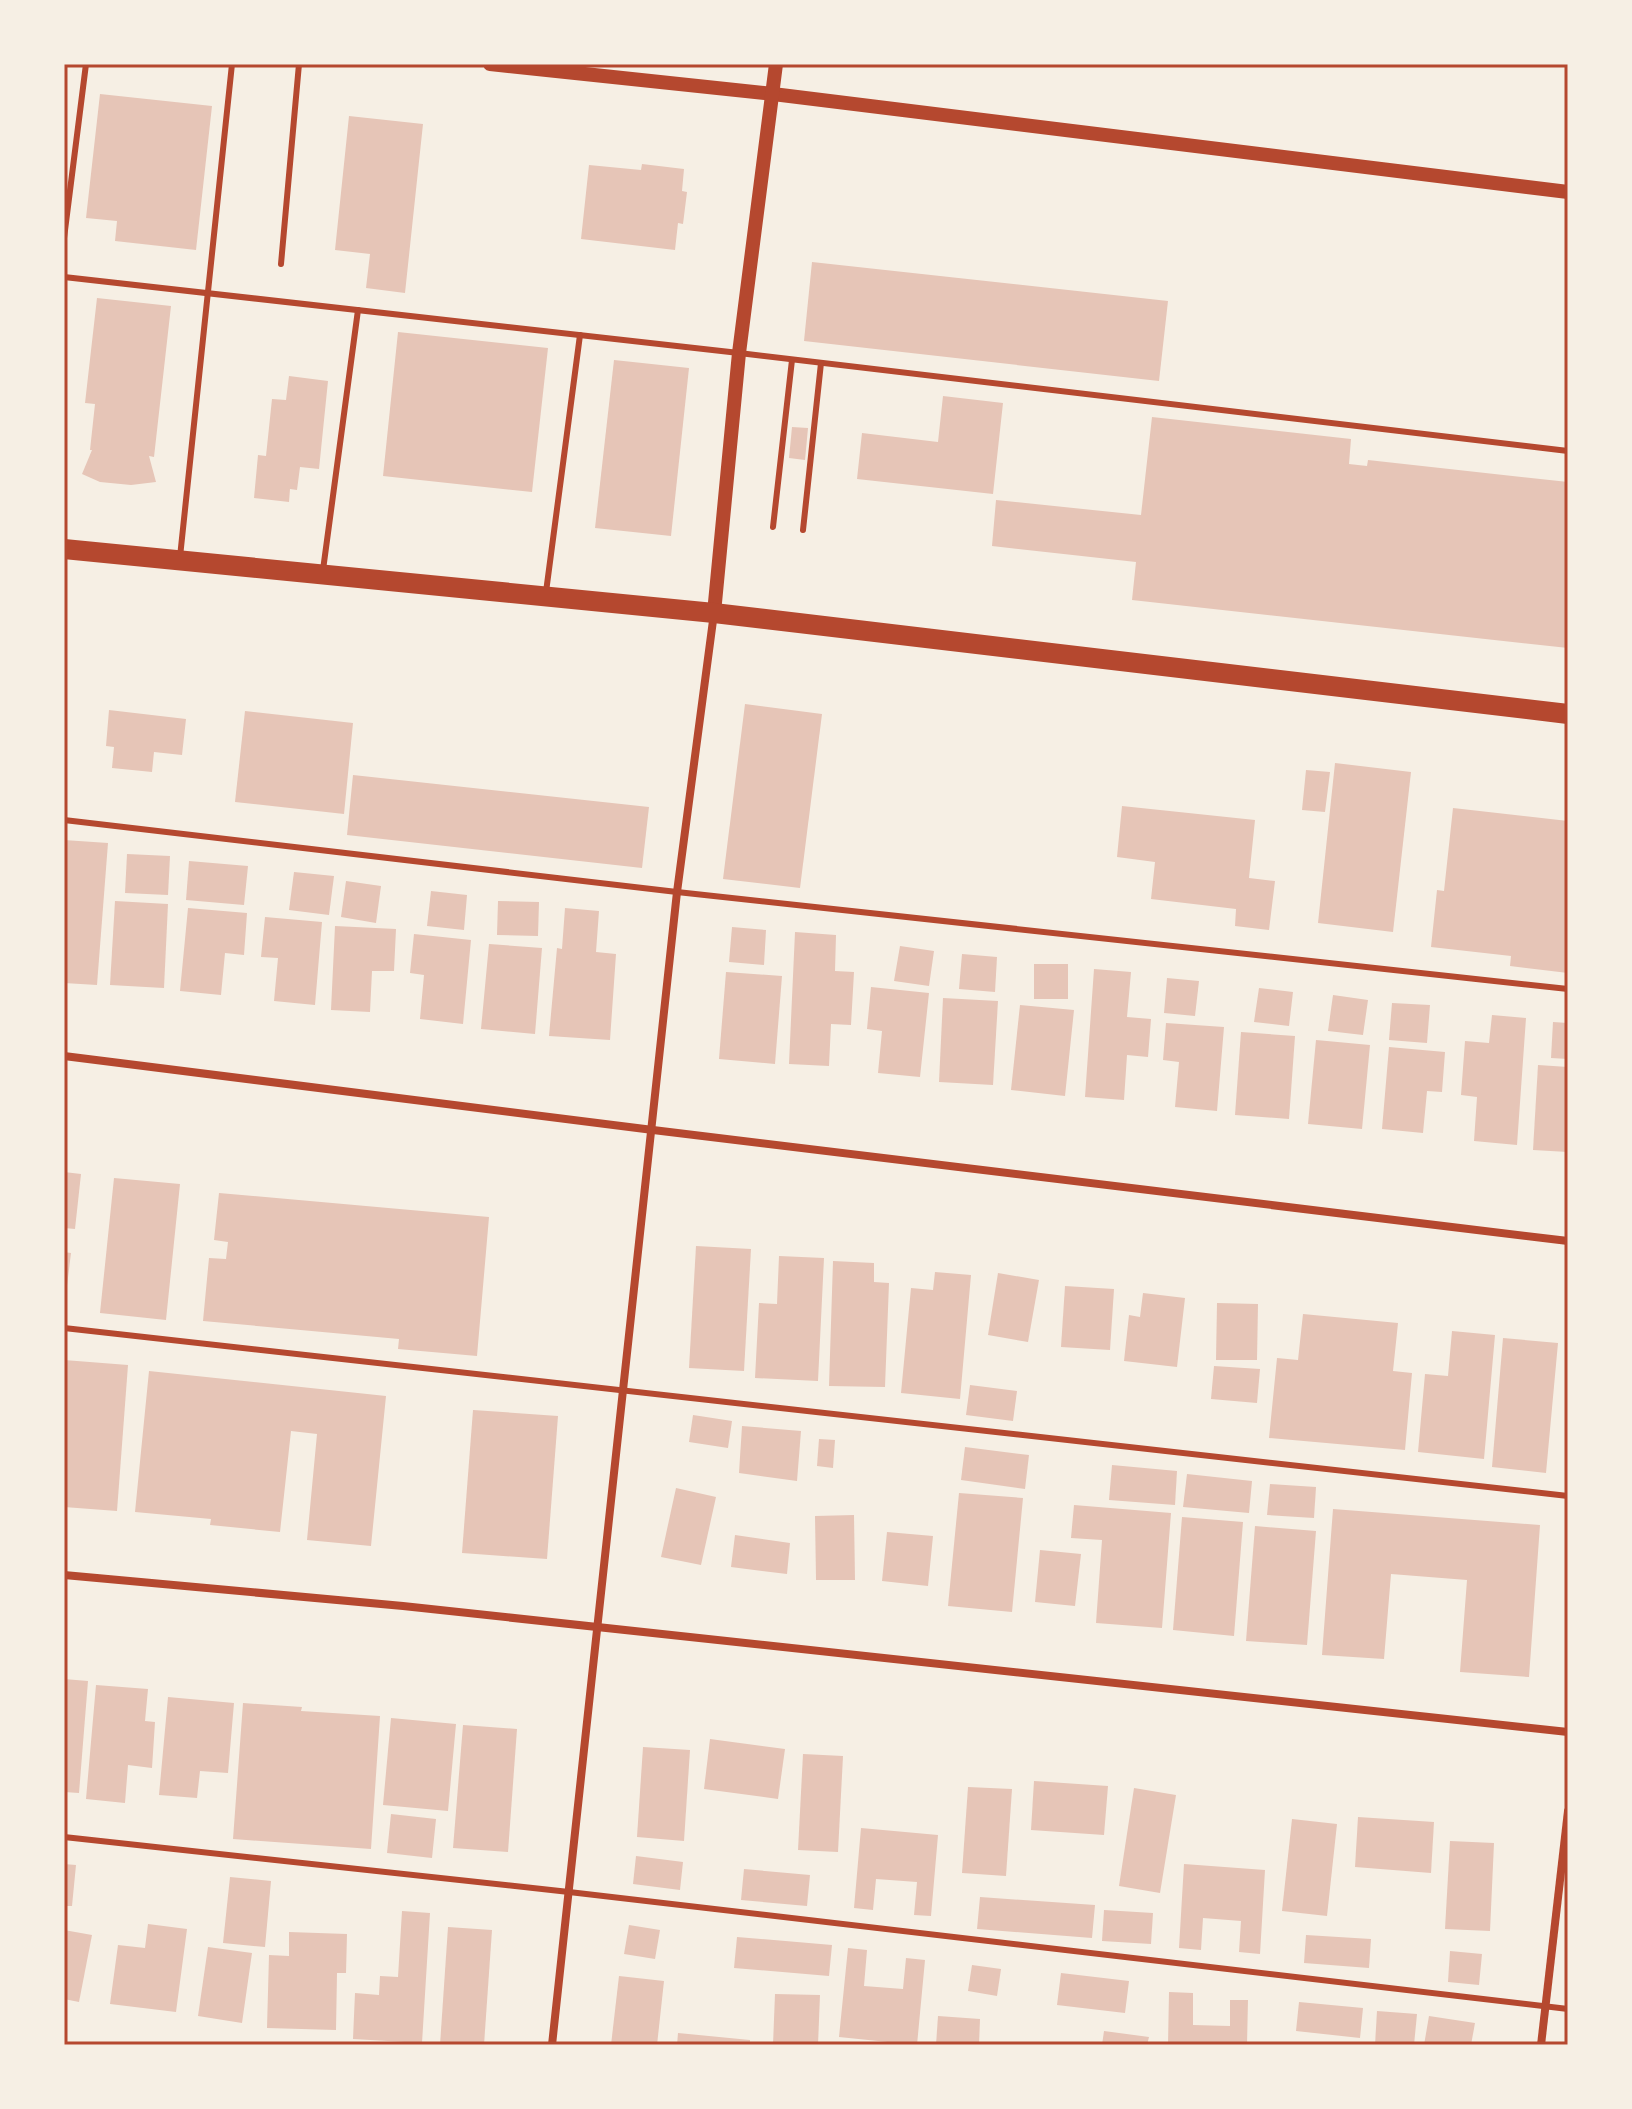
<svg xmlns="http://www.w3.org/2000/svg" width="1632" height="2109" viewBox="0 0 1632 2109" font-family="'DM Sans',sans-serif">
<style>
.building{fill:#e6c5b7}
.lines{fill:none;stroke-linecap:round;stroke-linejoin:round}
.service{stroke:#b5482f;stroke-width:6}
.minor{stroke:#b5482f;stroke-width:8}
.tertiary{stroke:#b5482f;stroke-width:14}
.primary{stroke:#b5482f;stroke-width:20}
.neatline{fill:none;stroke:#b5482f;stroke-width:3}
</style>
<rect width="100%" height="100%" fill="#f6efe4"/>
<g class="building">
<polygon points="100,94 212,106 196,250 115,241 117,221 86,218"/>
<polygon points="349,116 423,124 405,293 366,288 370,254 335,250"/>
<polygon points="642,164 684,169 682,191 687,192 683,224 678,223 675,250 581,239 589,165 641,170"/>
<polygon points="812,262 1168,301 1159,381 804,341"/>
<polygon points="97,298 171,306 154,457 149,456 156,482 131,485 100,482 82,474 92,450 90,450 95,404 85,403"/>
<polygon points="398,332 548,348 532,492 383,476"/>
<polygon points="614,360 689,368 671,536 595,528"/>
<polygon points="289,376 328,381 319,469 300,467 297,490 290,489 289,502 254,498 258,455 266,456 272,399 286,400"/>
<polygon points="943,396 1003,403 993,494 857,479 862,433 938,442"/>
<polygon points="1152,417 1351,439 1349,464 1367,466 1368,460 1568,482 1568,648 1132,600 1136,562 992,546 996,500 1141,515"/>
<polygon points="792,427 808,428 805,460 789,458"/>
<polygon points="745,704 822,714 800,888 723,879"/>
<polygon points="109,710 186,719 182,755 154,752 152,772 112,768 114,747 106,746"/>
<polygon points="245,711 353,723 344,814 235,802"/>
<polygon points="1335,763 1411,772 1393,932 1318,923"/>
<polygon points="1306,770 1330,772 1325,812 1302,810"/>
<polygon points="353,775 649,807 642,868 347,835"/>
<polygon points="1122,806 1255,820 1249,878 1275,881 1269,930 1235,926 1236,909 1151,899 1155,862 1117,857"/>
<polygon points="1453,808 1568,821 1568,973 1510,966 1511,956 1431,947 1437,890 1444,891"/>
<polygon points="64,840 108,843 97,985 64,983"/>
<polygon points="127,854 170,856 168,895 125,893"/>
<polygon points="189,861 248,866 244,905 186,900"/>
<polygon points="294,872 334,876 329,915 289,910"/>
<polygon points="346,881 381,886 376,923 341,917"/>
<polygon points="431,891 467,895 464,930 427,926"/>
<polygon points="115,901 168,904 164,988 110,985"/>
<polygon points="498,901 539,902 538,936 497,935"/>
<polygon points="188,908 247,913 244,955 225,953 221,995 180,991"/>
<polygon points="565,908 599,911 596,952 616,954 610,1040 549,1036 557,948 562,949"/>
<polygon points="265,917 322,922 315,1005 274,1001 278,958 261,957"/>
<polygon points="335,926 396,929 394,971 372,971 370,1012 331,1010"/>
<polygon points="732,927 766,930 764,965 729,962"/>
<polygon points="795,932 836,935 835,971 854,972 851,1025 831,1024 829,1066 789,1064"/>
<polygon points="414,934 471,940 463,1024 420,1019 424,975 410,973"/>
<polygon points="489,944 542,948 535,1034 481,1029"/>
<polygon points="900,946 934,951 929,986 894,981"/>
<polygon points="962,954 997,957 995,992 959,989"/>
<rect x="1034" y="964" width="34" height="35"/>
<polygon points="1094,969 1131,972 1127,1017 1151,1019 1148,1057 1127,1055 1124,1100 1085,1097"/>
<polygon points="726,972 782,976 775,1064 719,1059"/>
<polygon points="1167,978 1199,981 1195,1016 1164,1013"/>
<polygon points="871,987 929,993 920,1077 878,1073 882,1031 867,1029"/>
<polygon points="1259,988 1293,992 1289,1026 1254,1022"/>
<polygon points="1333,995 1368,1000 1363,1035 1328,1031"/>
<polygon points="943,998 998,1001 993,1085 939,1082"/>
<polygon points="1392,1003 1430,1005 1427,1043 1389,1040"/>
<polygon points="1020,1005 1074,1010 1065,1096 1011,1090"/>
<polygon points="1492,1015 1526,1018 1517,1145 1474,1141 1477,1097 1461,1095 1465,1041 1489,1043"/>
<polygon points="1553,1022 1568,1023 1568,1059 1551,1058"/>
<polygon points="1166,1023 1224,1027 1217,1111 1175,1107 1179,1062 1163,1060"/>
<polygon points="1241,1032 1295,1036 1289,1119 1235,1115"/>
<polygon points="1316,1040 1370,1045 1362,1129 1308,1124"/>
<polygon points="1389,1047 1445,1052 1442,1092 1427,1091 1423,1133 1382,1129"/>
<polygon points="1538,1065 1568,1067 1568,1152 1533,1150"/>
<polygon points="64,1172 81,1174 75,1229 64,1228"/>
<polygon points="114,1178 180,1184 166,1320 100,1313"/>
<polygon points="219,1193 489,1217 477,1356 398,1349 399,1339 203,1321 209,1258 226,1259 228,1242 214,1240"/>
<polygon points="696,1246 751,1249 744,1371 689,1368"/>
<polygon points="64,1252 71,1253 66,1294 64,1294"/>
<polygon points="779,1256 824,1258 818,1381 755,1378 759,1303 777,1304"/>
<polygon points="833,1261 874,1263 874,1282 889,1283 885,1387 829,1386"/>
<polygon points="935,1272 971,1275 960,1399 901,1393 911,1288 933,1290"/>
<polygon points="998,1273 1039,1280 1028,1342 988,1335"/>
<polygon points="1065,1286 1114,1289 1110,1350 1061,1347"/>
<polygon points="1143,1293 1185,1298 1177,1367 1124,1361 1129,1315 1140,1317"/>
<polygon points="1217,1303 1258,1304 1257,1360 1216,1360"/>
<polygon points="1303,1314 1398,1323 1393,1371 1412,1373 1405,1450 1269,1438 1277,1358 1298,1360"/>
<polygon points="1452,1331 1495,1335 1484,1459 1418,1452 1425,1374 1448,1376"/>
<polygon points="1503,1338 1558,1343 1546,1473 1492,1467"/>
<polygon points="64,1360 128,1365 117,1511 64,1507"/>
<polygon points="1214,1366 1260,1369 1257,1403 1211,1399"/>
<polygon points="149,1371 386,1396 371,1546 307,1540 317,1434 291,1431 280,1532 210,1525 211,1519 135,1512"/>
<polygon points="970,1385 1017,1391 1013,1421 966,1415"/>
<polygon points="473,1410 558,1416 547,1559 462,1553"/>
<polygon points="693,1415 732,1421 728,1448 689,1442"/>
<polygon points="742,1426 801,1431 797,1481 739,1473"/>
<polygon points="819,1439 835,1440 833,1468 817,1466"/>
<polygon points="965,1447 1029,1455 1025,1489 961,1480"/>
<polygon points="1112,1465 1177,1471 1175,1505 1109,1500"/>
<polygon points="1187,1474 1252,1481 1249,1513 1183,1507"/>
<polygon points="1270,1484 1316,1487 1314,1518 1267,1515"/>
<polygon points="676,1488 716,1497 701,1565 661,1557"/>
<polygon points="959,1493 1023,1498 1012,1612 948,1606"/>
<polygon points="1074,1505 1171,1513 1162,1628 1096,1623 1102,1540 1071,1538"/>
<polygon points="1333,1509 1540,1525 1529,1677 1460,1672 1467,1580 1391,1574 1384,1659 1322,1655"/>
<polygon points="854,1515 855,1580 816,1580 815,1516"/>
<polygon points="1182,1517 1243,1522 1234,1636 1173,1630"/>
<polygon points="1255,1526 1316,1531 1307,1645 1246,1641"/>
<polygon points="887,1532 933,1536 928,1586 882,1581"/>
<polygon points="735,1535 790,1543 787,1574 731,1567"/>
<polygon points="1040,1550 1081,1554 1075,1606 1035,1602"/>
<polygon points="64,1679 88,1681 79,1793 64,1792"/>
<polygon points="96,1685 148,1689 145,1721 155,1722 152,1768 128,1765 125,1803 86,1799"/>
<polygon points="168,1697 234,1703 228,1773 200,1771 197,1798 159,1795"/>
<polygon points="243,1703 302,1707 301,1711 380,1716 371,1849 233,1839"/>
<polygon points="391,1718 456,1724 448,1811 383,1805"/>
<polygon points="463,1725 517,1729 508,1852 453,1848"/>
<polygon points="710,1739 785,1749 778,1799 704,1789"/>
<polygon points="643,1747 690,1750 684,1841 637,1837"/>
<polygon points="803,1754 843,1756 838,1852 798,1850"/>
<polygon points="1034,1781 1108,1786 1104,1835 1031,1830"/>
<polygon points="968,1787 1012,1789 1006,1876 962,1873"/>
<polygon points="1134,1788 1176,1795 1160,1893 1119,1886"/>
<polygon points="391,1814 436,1819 432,1858 387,1853"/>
<polygon points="1358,1817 1434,1822 1431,1873 1355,1867"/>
<polygon points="1292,1819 1337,1824 1327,1916 1282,1911"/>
<polygon points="861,1828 938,1835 931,1916 914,1915 917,1882 876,1879 873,1910 854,1908"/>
<polygon points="1450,1841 1494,1843 1490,1931 1445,1929"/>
<polygon points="636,1856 683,1862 680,1890 633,1884"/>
<polygon points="64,1864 76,1865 72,1906 64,1906"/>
<polygon points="1184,1864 1265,1870 1260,1954 1239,1952 1241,1921 1203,1918 1201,1950 1179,1948"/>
<polygon points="744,1869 810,1875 807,1906 741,1900"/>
<polygon points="230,1877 271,1881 265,1947 223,1943"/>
<polygon points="980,1897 1095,1905 1092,1938 977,1929"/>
<polygon points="1104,1910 1153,1913 1151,1944 1102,1941"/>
<polygon points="402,1911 430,1913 422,2043 353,2039 355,1993 379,1995 380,1976 398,1977"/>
<polygon points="148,1924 187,1929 176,2012 110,2004 118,1945 145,1948"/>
<polygon points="629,1925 660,1930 655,1959 624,1954"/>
<polygon points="448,1927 492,1930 484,2045 440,2045"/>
<polygon points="64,1930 92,1935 79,2002 64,1999"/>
<polygon points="289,1932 347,1934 346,1973 337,1973 336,2030 267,2028 269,1955 289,1956"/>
<polygon points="1306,1935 1371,1939 1369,1968 1304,1963"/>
<polygon points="737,1937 832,1945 829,1976 734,1968"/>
<polygon points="208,1947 252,1953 242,2023 198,2016"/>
<polygon points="848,1948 867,1950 864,1986 903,1989 906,1958 925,1960 917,2045 839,2037"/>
<polygon points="1450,1951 1482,1954 1479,1985 1448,1982"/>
<polygon points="972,1965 1001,1969 997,1996 968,1991"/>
<polygon points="1061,1973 1129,1981 1125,2013 1057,2005"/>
<polygon points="619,1976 664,1981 657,2045 611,2045"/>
<polygon points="1169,1992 1193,1993 1193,2025 1230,2026 1230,2000 1248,2000 1247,2045 1168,2045"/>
<polygon points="775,1994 820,1995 818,2045 773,2045"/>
<polygon points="1299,2002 1363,2008 1360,2038 1296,2031"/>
<polygon points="1377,2011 1417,2014 1414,2045 1375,2045"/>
<polygon points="938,2016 980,2019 979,2045 936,2045"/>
<polygon points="1429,2016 1475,2023 1471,2045 1424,2045"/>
<polygon points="1104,2031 1149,2037 1147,2045 1102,2045"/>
<polygon points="678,2033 750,2040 750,2045 677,2045"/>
</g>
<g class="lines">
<g class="service">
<polyline points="64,238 86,64"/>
<polyline points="281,264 299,64"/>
<polyline points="64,277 739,353 1568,451"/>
<polyline points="773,527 792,360"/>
<polyline points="803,530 821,363"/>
<polyline points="180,557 232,64"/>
<polyline points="323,570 358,310"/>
<polyline points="546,592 580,335"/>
<polyline points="64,820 677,892 1568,989"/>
<polyline points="64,1328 1568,1496"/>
<polyline points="64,1837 569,1892 1568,2009"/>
</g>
<g class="minor">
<polyline points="64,1056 653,1130 1568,1241"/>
<polyline points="64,1575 403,1606 1568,1732"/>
<polyline points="552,2045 677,892 714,613"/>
<polyline points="1541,2045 1568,1811"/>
</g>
<g class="tertiary">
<polyline points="490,64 773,94 1568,192"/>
<polyline points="714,613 739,353 776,64"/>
</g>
<polyline class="primary" points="64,549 714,613 1568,714"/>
</g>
<rect width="1632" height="2109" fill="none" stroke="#f6efe4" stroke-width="132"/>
<rect x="66" y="66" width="1500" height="1977" class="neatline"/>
</svg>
